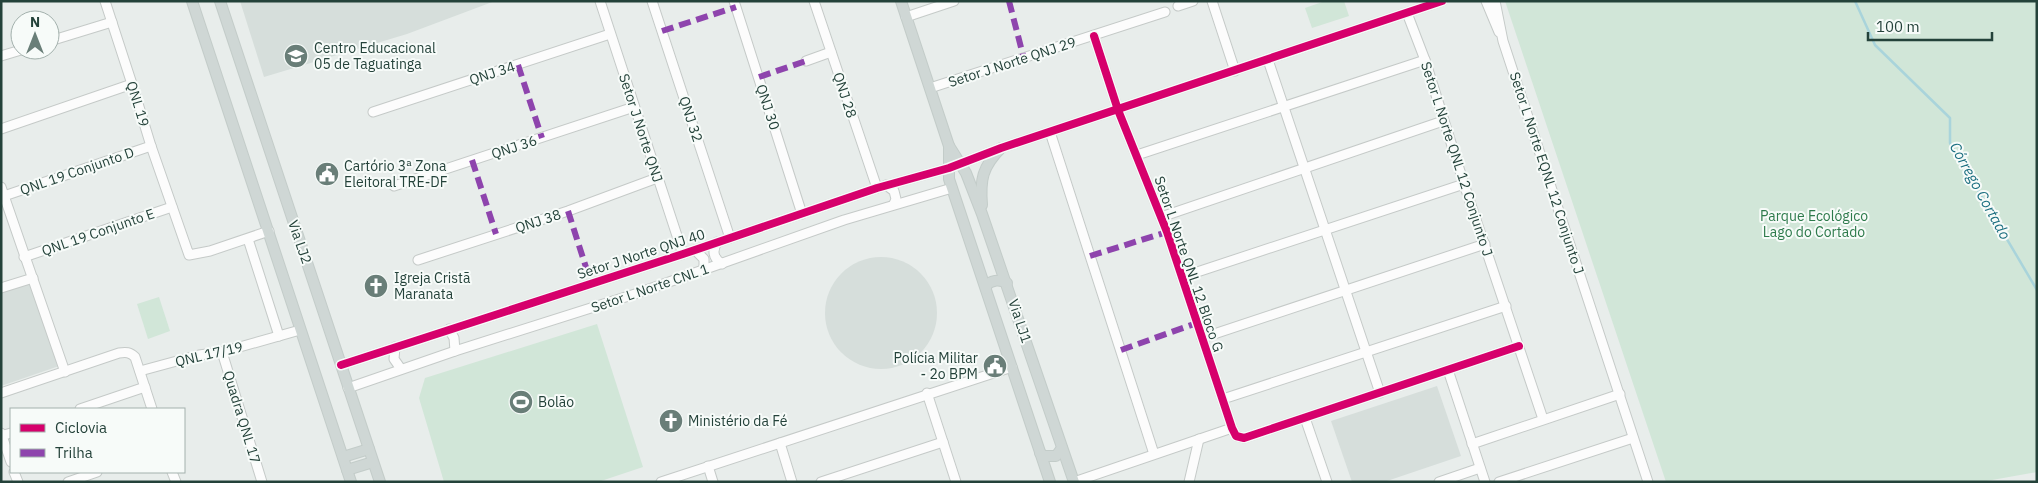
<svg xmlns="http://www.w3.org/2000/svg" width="2038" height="483" viewBox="0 0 2038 483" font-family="'IBM Plex Sans',sans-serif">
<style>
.built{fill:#d6dedb}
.green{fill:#d1e6d8}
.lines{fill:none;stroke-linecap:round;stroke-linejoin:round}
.stream{stroke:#a9d4db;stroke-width:2.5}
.minor-casing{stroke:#c5cac8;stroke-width:11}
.major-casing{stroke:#c3ccc9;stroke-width:12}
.minor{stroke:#fcfcfc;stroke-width:9}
.major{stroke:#cfd7d5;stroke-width:10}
.quiet{stroke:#8e44ad;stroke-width:6;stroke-dasharray:12 6;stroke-linecap:butt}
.cycleway-casing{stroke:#f7fbf9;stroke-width:11}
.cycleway{stroke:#d6006c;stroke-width:8}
.labels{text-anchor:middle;stroke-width:4;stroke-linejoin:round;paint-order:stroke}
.poi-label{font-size:14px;fill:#24423a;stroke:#f7fbf9;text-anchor:start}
.street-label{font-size:14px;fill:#24423a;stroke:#f7fbf9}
.park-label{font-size:14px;fill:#2d7a4b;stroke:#f7fbf9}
.water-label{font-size:15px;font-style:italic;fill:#1c6f80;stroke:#f7fbf9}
</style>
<rect width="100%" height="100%" fill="#e8edeb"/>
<g class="built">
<polygon points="240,1 495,1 407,34 264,77"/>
<circle cx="881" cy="313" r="56"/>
<polygon points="33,279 62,365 1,386 1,290"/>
<polygon points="1437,386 1461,456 1384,482 1352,482 1331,421"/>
</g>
<g class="green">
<polygon points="1325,1 1344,1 1349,16 1312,28 1305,8"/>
<polygon points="1505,1 2037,1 2037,472 1981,482 1666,482"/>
<polygon points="159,297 170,331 148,339 137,304"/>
<polygon points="597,324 643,467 598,482 444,482 419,398 425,378"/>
</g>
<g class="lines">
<polyline class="stream" points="1855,1 1875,45 1950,118 1950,143 2037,290"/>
<g class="minor-casing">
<g id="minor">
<polyline points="105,1 132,84 151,146 189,255 210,251 269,231"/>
<polyline points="600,1 683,254"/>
<polyline points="652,1 730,238"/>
<polyline points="734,1 802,214"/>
<polyline points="814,1 877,188"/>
<polyline points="1212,1 1235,71"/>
<polyline points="1486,1 1499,32"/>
<polyline points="1495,1 1503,41 1648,482"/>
<polyline points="1178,6 1193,1"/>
<polyline points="1407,13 1425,60 1464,184 1543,419"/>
<polyline points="906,17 954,1"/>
<polyline points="1094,36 1118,110 1167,232 1232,428 1236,436 1244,438 1519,346"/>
<polyline points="50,41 112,22"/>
<polyline points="1,56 21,50"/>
<polyline points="1268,60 1380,393"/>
<polyline points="806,61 831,52"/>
<polyline points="930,88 1165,12"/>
<polyline points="373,112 610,34"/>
<polyline points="1,129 132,84"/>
<polyline points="1050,132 1154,454"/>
<polyline points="1137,155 1425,60"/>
<polyline points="886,185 894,191 896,199 894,204"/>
<polyline points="394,186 634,107"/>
<polyline points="1,187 65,372"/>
<polyline points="4,196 151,146"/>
<polyline points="1161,217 1443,121"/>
<polyline points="248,239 279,336"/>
<path d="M717 242C712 251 713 258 722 264"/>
<polyline points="695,250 704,259 704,269"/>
<polyline points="24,257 172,207"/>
<polyline points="418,260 568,211 657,178"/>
<polyline points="1182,277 1464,184"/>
<polyline points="1,288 33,278"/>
<polyline points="449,329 454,338 455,351"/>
<polyline points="1202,338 1485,244"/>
<polyline points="395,347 394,359 401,369"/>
<polyline points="222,352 262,482"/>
<polyline points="341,365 683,254 877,188 949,168 1001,148 1442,1"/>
<polyline points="1448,370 1485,482"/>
<polyline points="140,371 199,355 222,352 300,330"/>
<polyline points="348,388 455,351 635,294 844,220 952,188"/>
<path d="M1 393 119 353C126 352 130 352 135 357L152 409"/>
<polyline points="927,393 956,482"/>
<polyline points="1223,399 1506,306"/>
<polyline points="80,409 145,387"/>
<polyline points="1305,418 1327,482"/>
<polyline points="1,433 11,462"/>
<polyline points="1,436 11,433"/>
<polyline points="780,443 792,482"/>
<polyline points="1472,444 1620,394"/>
<polyline points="708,466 713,482"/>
<polyline points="14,472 18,482"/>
<polyline points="172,472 176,482"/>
<polyline points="68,482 97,472"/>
<polyline points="661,482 1012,367"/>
<polyline points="821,482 943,442"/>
<polyline points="1074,482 1232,428"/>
<polyline points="1189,482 1199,439"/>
<polyline points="1439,482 1480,468"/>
<polyline points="1499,482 1633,438"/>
</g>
</g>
<g class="major-casing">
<g id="major">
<polyline points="192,1 351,482"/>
<polyline points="220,1 380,482"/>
<polyline points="901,1 949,146 949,179 1050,482"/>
<polyline points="949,146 966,173 982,214 1074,482"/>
<path d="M982 205C980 180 982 167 1001 148"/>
<path d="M986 289V285C993 280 999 279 1007 283"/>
<polyline points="1040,453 1044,456 1056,456 1062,448"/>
<polyline points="343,457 369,449"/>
<polyline points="347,470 373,462"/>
</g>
</g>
<use href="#minor" class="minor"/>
<use href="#major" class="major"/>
<g class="quiet">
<polyline points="1009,1 1024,59"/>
<polyline points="662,31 736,7"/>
<polyline points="518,65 542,138"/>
<polyline points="759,77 806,61"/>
<polyline points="472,160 496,234"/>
<polyline points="568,211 591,283"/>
<polyline points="1090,256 1167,232"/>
<polyline points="1121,350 1197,323"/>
</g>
<g class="cycleway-casing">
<g id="cycleway">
<polyline points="1094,36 1118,110 1167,232 1232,428 1236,436 1244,438 1519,346"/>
<polyline points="341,365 683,254 877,188 949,168 1001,148 1442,1"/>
</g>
</g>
<use href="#cycleway" class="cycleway"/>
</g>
<defs>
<g id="school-disc" transform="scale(1.25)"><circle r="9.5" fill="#697e78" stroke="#f7fbf9"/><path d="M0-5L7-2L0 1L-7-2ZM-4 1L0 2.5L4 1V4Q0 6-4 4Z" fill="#fff"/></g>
<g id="civic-disc" transform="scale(1.25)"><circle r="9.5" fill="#697e78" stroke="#f7fbf9"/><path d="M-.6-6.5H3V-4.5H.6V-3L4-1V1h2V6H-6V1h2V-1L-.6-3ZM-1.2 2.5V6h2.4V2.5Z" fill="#fff"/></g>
<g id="church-disc" transform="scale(1.25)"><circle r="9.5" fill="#697e78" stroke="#f7fbf9"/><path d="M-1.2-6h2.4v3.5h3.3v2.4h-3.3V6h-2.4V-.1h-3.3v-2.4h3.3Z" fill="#fff"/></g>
<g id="stadium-disc" transform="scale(1.25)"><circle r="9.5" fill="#697e78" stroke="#f7fbf9"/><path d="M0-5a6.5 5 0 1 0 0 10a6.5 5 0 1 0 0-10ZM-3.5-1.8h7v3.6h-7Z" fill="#fff"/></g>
</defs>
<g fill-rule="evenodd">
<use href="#school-disc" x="296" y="56"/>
<use href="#civic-disc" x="327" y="174"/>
<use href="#church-disc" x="376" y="286"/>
<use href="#civic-disc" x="995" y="366"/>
<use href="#stadium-disc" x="521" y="402"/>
<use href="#church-disc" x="671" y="421"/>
</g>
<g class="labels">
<g class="poi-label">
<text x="314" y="53">Centro Educacional<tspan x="314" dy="16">05 de Taguatinga</tspan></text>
<text x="344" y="171">Cartório 3ª Zona<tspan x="344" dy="16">Eleitoral TRE-DF</tspan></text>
<text x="394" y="283">Igreja Cristã<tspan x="394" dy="16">Maranata</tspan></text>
<text x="978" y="363" text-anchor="end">Polícia Militar<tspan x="978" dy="16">- 2o BPM</tspan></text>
<text x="538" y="407">Bolão</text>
<text x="688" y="426">Ministério da Fé</text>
</g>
<g class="street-label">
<text transform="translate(1012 62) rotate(-18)" y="5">Setor J Norte QNJ 29</text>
<text transform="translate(492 73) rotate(-18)" y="5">QNJ 34</text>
<text transform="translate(845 95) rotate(72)" y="5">QNJ 28</text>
<text transform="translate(138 104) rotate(73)" y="5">QNL 19</text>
<text transform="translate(768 107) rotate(72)" y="5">QNJ 30</text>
<text transform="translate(691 119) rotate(72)" y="5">QNJ 32</text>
<text transform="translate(641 128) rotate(72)" y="5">Setor J Norte QNJ</text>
<text transform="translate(514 147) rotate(-18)" y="5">QNJ 36</text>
<text transform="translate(1457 159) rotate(72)" y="5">Setor L Norte QNL 12 Conjunto J</text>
<text transform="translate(77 171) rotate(-19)" y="5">QNL 19 Conjunto D</text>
<text transform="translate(1547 173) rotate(72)" y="5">Setor L Norte EQNL 12 Conjunto J</text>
<text transform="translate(538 221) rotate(-18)" y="5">QNJ 38</text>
<text transform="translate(98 232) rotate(-19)" y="5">QNL 19 Conjunto E</text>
<text transform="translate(300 242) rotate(71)" y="5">Via LJ2</text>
<text transform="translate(641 254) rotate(-18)" y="5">Setor J Norte QNJ 40</text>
<text transform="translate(1189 264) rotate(71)" y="5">Setor L Norte QNL 12 Bloco G</text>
<text transform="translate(650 288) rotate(-19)" y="5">Setor L Norte CNL 1</text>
<text transform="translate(1020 321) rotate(72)" y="5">Via LJ1</text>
<text transform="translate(209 354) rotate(-13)" y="5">QNL 17/19</text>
<text transform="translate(242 417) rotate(73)" y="5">Quadra QNL 17</text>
</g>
<g class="park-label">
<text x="1814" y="221">Parque Ecológico<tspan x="1814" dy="16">Lago do Cortado</tspan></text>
</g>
<g class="water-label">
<text transform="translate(1980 191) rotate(61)" y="5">Córrego Cortado</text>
</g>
</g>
<rect width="2038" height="483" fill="none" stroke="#24423a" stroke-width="5"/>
<rect x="10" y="408" width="175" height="65" fill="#f7fbf9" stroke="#a3b1ad"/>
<rect x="20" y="424" width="25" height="8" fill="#d6006c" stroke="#a3b1ad"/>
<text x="55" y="433" font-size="15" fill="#24423a">Ciclovia</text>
<rect x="20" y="449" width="25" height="8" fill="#8e44ad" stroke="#a3b1ad"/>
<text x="55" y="458" font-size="15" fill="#24423a">Trilha</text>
<g transform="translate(35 35)"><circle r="24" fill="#f7fbf9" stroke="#a3b1ad"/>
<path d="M0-4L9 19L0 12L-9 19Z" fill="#697e78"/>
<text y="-8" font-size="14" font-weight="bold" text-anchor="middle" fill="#24423a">N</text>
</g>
<path d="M1868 32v8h124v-8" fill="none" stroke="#24423a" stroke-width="2.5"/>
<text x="1876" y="32" font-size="15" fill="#24423a" stroke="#f7fbf9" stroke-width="4" paint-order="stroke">100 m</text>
</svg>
